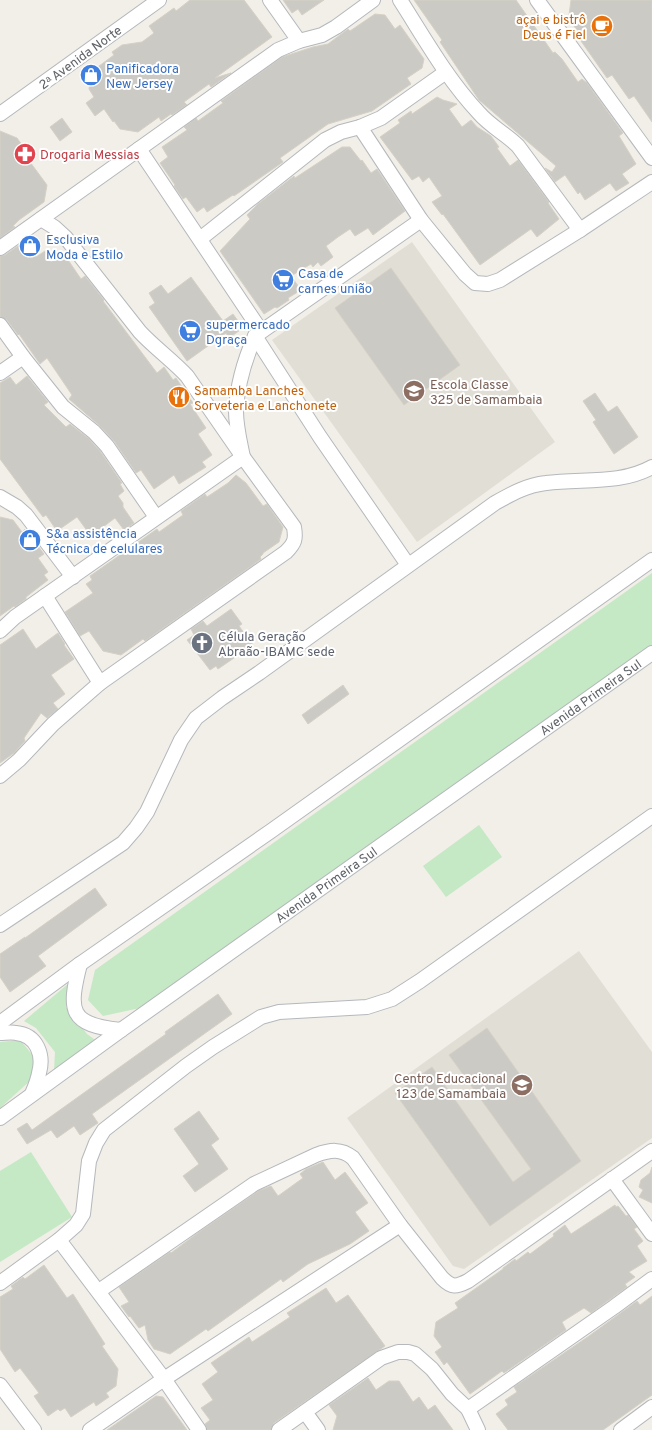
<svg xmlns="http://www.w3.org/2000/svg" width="652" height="1430" viewBox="0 0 652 1430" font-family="Overpass,sans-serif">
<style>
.education{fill:#e1ded6}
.green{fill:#c5e8c5}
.building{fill:#cccac5;stroke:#d6d1c6}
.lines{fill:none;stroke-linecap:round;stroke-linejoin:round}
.minor-casing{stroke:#b5b8bc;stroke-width:16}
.minor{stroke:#fff;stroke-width:14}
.labels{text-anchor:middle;stroke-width:4;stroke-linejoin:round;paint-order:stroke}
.food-label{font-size:13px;fill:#c56008;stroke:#fff;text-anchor:end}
.street-label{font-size:13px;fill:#5f6368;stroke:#fff}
.shop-label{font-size:13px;fill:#366cbe;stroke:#fff;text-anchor:start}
.health-label{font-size:13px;fill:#be3a42;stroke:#fff;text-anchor:start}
.education-label{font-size:13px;fill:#785e54;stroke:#fff;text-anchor:start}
.worship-label{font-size:13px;fill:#5b616d;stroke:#fff;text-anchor:start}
</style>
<rect width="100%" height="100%" fill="#f1efe8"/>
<g class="education">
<polygon points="412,242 555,442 417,542 272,340"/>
<polygon points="579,951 652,1052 652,1138 464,1269 453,1266 347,1118"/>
</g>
<g class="green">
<polygon points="652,573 652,648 140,1008 103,1016 88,1000 95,970"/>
<polygon points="479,825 502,857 446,897 423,866"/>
<polygon points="68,984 66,1007 87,1034 98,1042 54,1071 55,1052 36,1028 24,1021"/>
<polygon points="20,1040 35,1058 32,1079 0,1108 0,1042"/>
<polygon points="31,1152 72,1217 0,1262 0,1171"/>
</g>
<g class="building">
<polygon points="190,0 244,0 272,37 215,78 231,73 211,87 209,84 184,102 187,105 172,115 171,114 161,121 159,117 138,132 120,129 114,121 113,122 104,109 95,116 86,103 94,97 89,89 91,72 114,55 112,52 122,45 142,42 154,33 149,26 174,8 176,11"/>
<polygon points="283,0 324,0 302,15 298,9 292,13"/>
<polygon points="414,0 516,0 553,53 555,52 562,59 578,82 582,79 587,83 623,133 619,136 636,164 622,174 629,183 616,191 610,183 585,200 580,192 578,194 565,175 555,182 545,168 552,172 556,166 479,100 440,42 442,40"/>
<polygon points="571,0 652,0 652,122 634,96 629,99 612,75 607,78 581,41 583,39 574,26 575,25 569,15"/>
<polygon points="375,14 385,15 395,29 400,25 424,59 422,68 407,78 411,84 372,111 328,124 280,158 283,162 234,196 233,195 207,212 204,207 197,212 186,197 183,199 174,186 175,185 160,163 168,157 162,147 187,130 184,127 196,118 198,121 223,103 221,101 282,57 313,47 328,44 348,29 350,31"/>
<polygon points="437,97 443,100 457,104 449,109 462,127 471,120 477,127 491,136 499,147 497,148 510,166 518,160 549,202 548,203 559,219 537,237 531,229 480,265 443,214 442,215 432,202 442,196 429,177 423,182 419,176 412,180 380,137 400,123 398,120 411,111 412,114"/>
<polygon points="62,118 72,132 60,141 50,127"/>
<polygon points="0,131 17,138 33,160 30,162 47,185 44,202 19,220 13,226 15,227 0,238"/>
<polygon points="342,147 350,147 361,161 362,160 371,173 377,169 405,211 373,235 368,228 355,236 350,229 338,237 326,246 333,257 321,266 318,262 313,267 311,264 291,276 301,290 288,298 289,300 277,308 275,307 264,314 220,251 250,219 247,215 258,204 294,176 295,178"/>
<polygon points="25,241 36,257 48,249 55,260 64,254 81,279 85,276 104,300 103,301 157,373 164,367 173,380 176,378 193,403 190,404 206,428 198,434 212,455 202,462 206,467 179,484 174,475 154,489 141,470 136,473 114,441 100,426 69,399 72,395 47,358 40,364 19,334 18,335 7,320 0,317 0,256 5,255"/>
<polygon points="391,268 460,365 404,405 335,308"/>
<polygon points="191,277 223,321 233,314 243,328 229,338 226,333 187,361 149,307 155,303 149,293 161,285 168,294"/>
<polygon points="27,376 48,402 44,405 66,427 70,424 88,438 100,451 122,483 120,484 124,491 118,496 123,503 123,507 134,523 124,530 115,518 91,536 77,517 57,531 46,515 43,517 0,459 0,383 10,377 16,385"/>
<polygon points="595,393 608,412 617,406 638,437 614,454 593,422 596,420 583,401"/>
<polygon points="236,475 246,483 263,506 267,504 283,527 279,542 263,553 263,554 260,557 261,559 257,562 145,641 143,639 121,655 103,651 89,631 80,636 65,612 93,593 86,584 92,580 90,576 157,529 159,532 183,515 181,511 205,494 207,497 228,483"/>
<polygon points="0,517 13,520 22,532 25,529 44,554 38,558 48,572 44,575 48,580 26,597 26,599 15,607 14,606 0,616"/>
<polygon points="231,609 242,624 239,626 253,645 218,669 216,666 210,670 187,640 194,635 191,629 203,621 207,626"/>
<polygon points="23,629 36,649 58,633 65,644 64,645 74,659 51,675 65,694 53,703 58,709 47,718 41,713 24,738 25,741 14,753 0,763 0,645"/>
<polygon points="343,685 349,694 308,724 302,715"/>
<polygon points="95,888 107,905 38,956 46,966 10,992 0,977 0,954 25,937 25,938"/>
<polygon points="218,994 232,1014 92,1114 98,1123 80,1135 74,1126 57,1138 51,1130 27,1144 17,1129 27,1123 32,1130 166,1034 165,1032"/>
<polygon points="487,1028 581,1161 490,1226 395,1093 432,1067 513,1182 531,1169 449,1055"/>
<polygon points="199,1111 219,1139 211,1145 228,1169 195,1192 183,1176 199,1164 174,1129"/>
<polygon points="323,1162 335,1180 345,1172 368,1203 355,1212 369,1231 350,1244 308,1264 283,1282 281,1279 208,1331 206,1329 170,1354 154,1349 148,1340 145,1325 139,1328 130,1316 129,1317 121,1306 129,1302 119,1287 170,1252 171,1253 199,1232 258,1191 271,1186 278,1196 303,1178 300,1174 306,1169"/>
<polygon points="652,1167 652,1203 639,1197 643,1190 639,1187 641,1180 650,1173"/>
<polygon points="615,1205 616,1207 618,1206 626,1216 628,1215 637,1227 634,1229 643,1241 637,1246 647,1261 629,1272 635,1277 625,1284 627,1287 591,1313 584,1308 562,1322 566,1330 504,1373 502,1371 470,1394 447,1362 444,1365 435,1352 442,1347 434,1336 436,1322 458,1308 455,1303 503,1269 503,1268 515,1259 516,1261 528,1252 530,1254 554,1236 553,1234 565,1225 571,1234"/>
<polygon points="44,1265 67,1298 73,1294 105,1344 102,1346 118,1369 116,1386 106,1393 109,1397 96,1406 94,1402 71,1417 65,1408 60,1411 58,1409 48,1416 34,1396 39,1393 20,1368 15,1372 0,1349 0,1297 13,1289 11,1286 23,1277 25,1279"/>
<polygon points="326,1288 336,1303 348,1295 385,1346 274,1423 271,1430 207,1430 205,1424 210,1420 201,1408 213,1400 202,1384 218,1372 211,1363 249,1337 252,1342 290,1317 287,1313"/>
<polygon points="652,1296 652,1395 603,1430 508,1430 496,1414 508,1405 505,1400 517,1392 514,1387 589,1336 637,1301 640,1305"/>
<polygon points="368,1378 376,1390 389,1381 399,1381 413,1402 419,1397 428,1410 435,1405 453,1430 333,1430 337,1416 329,1405"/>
<polygon points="156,1396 163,1397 187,1430 107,1430"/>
</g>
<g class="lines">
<g class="minor-casing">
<g id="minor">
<polyline points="270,0 299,41"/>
<path d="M400 0C425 39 447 79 479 113 490 126 506 134 518 146L580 230"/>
<polyline points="537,0 652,158"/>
<polyline points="0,114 159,0"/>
<polyline points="360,127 421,220 465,274 475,283 488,284 500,280 580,230 652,182"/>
<polyline points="200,239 325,140 341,132 360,127 381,118 446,72"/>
<polyline points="0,248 139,149"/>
<polyline points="0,325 23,357 63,407 94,432 107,446 156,517"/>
<polyline points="261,331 139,149 278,50 299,41 322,35 336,27 373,0"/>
<polyline points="255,336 320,437 408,565"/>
<polyline points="0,373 23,357"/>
<polyline points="0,497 17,507 26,515 73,577"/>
<polyline points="45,596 100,683"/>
<path d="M0 631 15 617 45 596 243 457C240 442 236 427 236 411 237 386 245 359 255 336L421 220"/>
<path d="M0 776 19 760 53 724 100 683 286 552C295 543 296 539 294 527L243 457 187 376C172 360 155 348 140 332L66 238 54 227 41 219"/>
<path d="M0 925 123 843 136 828 147 812 181 740 196 718 222 698 259 673 495 503C511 494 527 485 546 483 581 478 620 485 652 467"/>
<path d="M80 964C68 1011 69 1025 121 1030"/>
<polyline points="0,1023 80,964 271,831 652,560"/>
<path d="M0 1033C5 1033 11 1032 16 1033 37 1035 44 1055 39 1073 38 1080 35 1087 32 1094"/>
<path id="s1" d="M0 1118 121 1030 652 653"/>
<polyline points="612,1179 652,1234"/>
<polyline points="59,1240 164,1379 199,1430"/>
<polyline points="0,1283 59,1240 76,1225 83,1214 89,1161 96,1143 104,1130 186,1066 213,1047 261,1017 279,1012 367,1007 392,999 420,981 652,816"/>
<path d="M99 1291 254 1184 316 1155C330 1150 341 1148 353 1158L400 1225 442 1278C452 1288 456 1287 468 1281L652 1151"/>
<polyline points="0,1385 34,1430"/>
<polyline points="468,1409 614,1307 652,1279"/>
<polyline points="305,1412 318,1430"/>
<polyline points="90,1430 164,1379 400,1225"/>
<polyline points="279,1430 381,1358 398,1352 408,1352 415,1354 432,1369 452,1394 468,1409 478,1430"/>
<polyline points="621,1430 652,1407"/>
</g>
</g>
<use href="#minor" class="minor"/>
</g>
<defs>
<g id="cafe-disc" transform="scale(1.15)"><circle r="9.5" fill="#e8710a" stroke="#fff"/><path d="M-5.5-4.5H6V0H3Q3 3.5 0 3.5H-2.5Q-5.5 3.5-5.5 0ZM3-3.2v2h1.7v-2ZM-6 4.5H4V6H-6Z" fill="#fff"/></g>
<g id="shop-disc" transform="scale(1.15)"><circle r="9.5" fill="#3f7fe0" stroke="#fff"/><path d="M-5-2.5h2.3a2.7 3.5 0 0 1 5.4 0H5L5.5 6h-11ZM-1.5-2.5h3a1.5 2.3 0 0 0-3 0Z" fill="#fff"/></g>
<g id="pharmacy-disc" transform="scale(1.15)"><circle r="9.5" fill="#e0444e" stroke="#fff"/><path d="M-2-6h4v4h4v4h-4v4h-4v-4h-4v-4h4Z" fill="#fff"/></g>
<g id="supermarket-disc" transform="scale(1.15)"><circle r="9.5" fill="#3f7fe0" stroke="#fff"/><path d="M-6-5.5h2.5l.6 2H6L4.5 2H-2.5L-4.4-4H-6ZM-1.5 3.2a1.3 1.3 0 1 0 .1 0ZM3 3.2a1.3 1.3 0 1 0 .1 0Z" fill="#fff"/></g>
<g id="school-disc" transform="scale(1.15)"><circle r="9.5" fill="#8d6e63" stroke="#fff"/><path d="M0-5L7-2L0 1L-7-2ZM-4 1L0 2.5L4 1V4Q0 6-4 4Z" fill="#fff"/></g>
<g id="restaurant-disc" transform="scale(1.15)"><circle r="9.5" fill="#e8710a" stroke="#fff"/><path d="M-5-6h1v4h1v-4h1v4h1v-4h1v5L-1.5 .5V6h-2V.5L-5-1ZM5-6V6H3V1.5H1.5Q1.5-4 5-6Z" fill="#fff"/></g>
<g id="church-disc" transform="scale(1.15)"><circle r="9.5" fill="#6b7280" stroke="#fff"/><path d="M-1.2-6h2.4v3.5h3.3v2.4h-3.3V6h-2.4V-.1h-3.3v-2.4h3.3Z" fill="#fff"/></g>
</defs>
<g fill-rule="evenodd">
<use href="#cafe-disc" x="602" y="26"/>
<use href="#shop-disc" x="91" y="75"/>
<use href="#pharmacy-disc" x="25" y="154"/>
<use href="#shop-disc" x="30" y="246"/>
<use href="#supermarket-disc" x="283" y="280"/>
<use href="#supermarket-disc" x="190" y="331"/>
<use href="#school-disc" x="414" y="391"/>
<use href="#restaurant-disc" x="179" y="397"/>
<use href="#shop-disc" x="30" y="540"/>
<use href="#church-disc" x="202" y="643"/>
<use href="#school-disc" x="522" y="1085"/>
</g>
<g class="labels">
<g class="food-label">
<text x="586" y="24">açai e bistrô<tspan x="586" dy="15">Deus é Fiel</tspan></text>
<text x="194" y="395" text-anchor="start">Samamba Lanches<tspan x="194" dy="15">Sorveteria e Lanchonete</tspan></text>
</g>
<g class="street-label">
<text transform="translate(80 57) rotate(-36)" y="5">2ᵃ Avenida Norte</text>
<text dy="5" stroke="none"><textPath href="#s1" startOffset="725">Avenida Primeira Sul</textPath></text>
<text dy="5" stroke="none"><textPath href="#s1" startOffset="401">Avenida Primeira Sul</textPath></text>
</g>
<g class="shop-label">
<text x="106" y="73">Panificadora<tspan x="106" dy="15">New Jersey</tspan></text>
<text x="46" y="244">Esclusiva<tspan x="46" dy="15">Moda e Estilo</tspan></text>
<text x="298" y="278">Casa de<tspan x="298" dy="15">carnes união</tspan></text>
<text x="206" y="329">supermercado<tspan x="206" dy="15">Dgraça</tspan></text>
<text x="46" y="538">S&amp;a assistência<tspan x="46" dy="15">Técnica de celulares</tspan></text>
</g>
<g class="health-label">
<text x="40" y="159">Drogaria Messias</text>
</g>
<g class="education-label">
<text x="430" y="389">Escola Classe<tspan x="430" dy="15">325 de Samambaia</tspan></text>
<text x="506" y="1083" text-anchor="end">Centro Educacional<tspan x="506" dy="15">123 de Samambaia</tspan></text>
</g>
<g class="worship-label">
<text x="218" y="641">Célula Geração<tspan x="218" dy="15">Abraão-IBAMC sede</tspan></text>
</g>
</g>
</svg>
